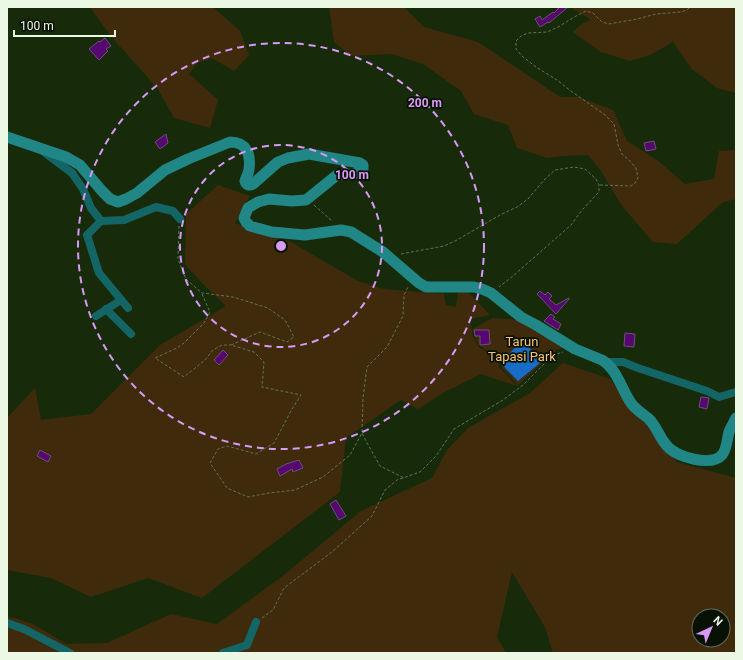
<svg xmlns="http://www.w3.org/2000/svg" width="743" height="660" viewBox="0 0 743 660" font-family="Roboto,sans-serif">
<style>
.green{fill:#3f2b0c;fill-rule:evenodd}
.water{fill:#176cc8}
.building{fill:#560770;stroke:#6a5275}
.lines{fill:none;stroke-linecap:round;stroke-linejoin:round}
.path{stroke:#617356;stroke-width:1;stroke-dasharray:3 2;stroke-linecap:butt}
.street{stroke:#146565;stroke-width:8}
.secondary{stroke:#208686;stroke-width:11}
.ring{fill:none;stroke:#d99af7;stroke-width:2;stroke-dasharray:7 5}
.labels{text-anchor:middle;stroke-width:3.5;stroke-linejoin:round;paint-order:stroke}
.park-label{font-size:13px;fill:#fac374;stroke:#081104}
.centre{fill:#d99af7;stroke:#081104;stroke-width:2}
.ring-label{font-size:12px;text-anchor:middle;font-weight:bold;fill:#d99af7;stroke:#081104;stroke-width:3.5;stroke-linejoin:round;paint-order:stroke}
</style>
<rect width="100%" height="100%" fill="#172b0a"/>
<g class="green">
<polygon points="90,7 213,7 240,31 249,55 234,71 212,58 197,63 189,74 218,100 210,128 174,118 158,89 110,35"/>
<polygon points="329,7 404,7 424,27 478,42 560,97 578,97 613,110 627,141 657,160 685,184 714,179 719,151 736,150 736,199 723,202 701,222 677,244 653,242 622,206 601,171 588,155 563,156 547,158 517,148 508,125 474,114 461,91 423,64 392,54 351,56 334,42"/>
<polygon points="573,7 736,7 736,93 717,88 692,69 673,42 650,55 630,61 601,52 573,32 583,23 591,20 573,9"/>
<polygon points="218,185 250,196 235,223 251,229 291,242 358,281 384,289 444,294 446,305 456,307 458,291 468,292 490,315 470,319 473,337 480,348 499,360 499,367 504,372 517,386 481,374 443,393 418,409 401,400 346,438 340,492 202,598 148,578 91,597 51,578 7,570 7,418 35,388 41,420 91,414 160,345 226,306 202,283 185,264 186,214"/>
<path d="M493 318 521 320 566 346 554 351 549 357 518 385 502 368 501 359C488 351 476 347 473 330L474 328Z"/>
<path d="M563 363 610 379 631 408 653 431 677 462 736 478V653H553L545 627 512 572 497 637 506 653H7V616L33 624 66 644 107 643 171 614 217 624 284 575 361 511 432 478 447 450 468 428 530 393ZM699 616H723V640H699Z"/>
</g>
<polygon class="water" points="526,344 539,358 540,363 518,381 505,368 502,360 517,346"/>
<g class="building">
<polygon points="560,7 568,7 549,23 548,22 540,27 535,19 540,16 542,20 553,12 554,13"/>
<polygon points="105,38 111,46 106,49 108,51 99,60 89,49 99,41 100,42"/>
<polygon points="166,134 168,143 160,149 155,142"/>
<polygon points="654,141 656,149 646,151 644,143"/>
<polygon points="540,291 545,295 548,292 552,296 549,299 556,305 569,298 569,299 556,314 537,294"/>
<polygon points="551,314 555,317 553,319 561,324 558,330 544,321"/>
<polygon points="474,330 489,330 490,344 480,345 480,336 475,336"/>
<polygon points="625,333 635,334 634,347 624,346"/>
<polygon points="223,350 228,355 219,365 214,360"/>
<polygon points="701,397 709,398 707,409 699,407"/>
<polygon points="40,450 51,456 48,462 37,456"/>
<polygon points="299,460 303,468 293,472 292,469 280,476 277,469 286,464"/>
<polygon points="336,500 346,516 339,520 330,504"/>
</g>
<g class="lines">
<g class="path">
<polyline points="600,185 631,186 635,183 638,178 636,168 630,161 622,154 618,145 614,124 605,115 571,91 557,80 536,67 522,56 516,49 516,41 521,36 528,33 547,32 558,27 576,16 586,11 593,13 602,22 609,24 637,19 656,14 681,12 687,10 690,7"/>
<polyline points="314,205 332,221"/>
<polyline points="179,226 178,259 186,279 202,293 233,297 268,308 285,320 294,337 287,342 260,332 231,345 254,352 264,362 262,387 301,395 292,409 274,443 256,454 227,446 218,449 210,463 227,488 248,497 269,493 295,490 323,477 350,455 362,433 366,441 380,466 404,478"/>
<polyline points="401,254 444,246 457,240 500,215 517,207 528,199 544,180 555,170 574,167 585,169 596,179 599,185 599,192 582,210 571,225 513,276 499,287"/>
<polyline points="202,294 210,312 204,323 184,343 177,348 155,358 184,377 205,360 213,350 222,345 231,345"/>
<polyline points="362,432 363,398 367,367 387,347 403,316 404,295 408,287"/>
<polyline points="262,618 273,610 284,588 332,552 372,516 385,490 397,480 420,472 436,456 454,429 503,400 523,385 553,355 563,352"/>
</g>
<g class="street">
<polyline points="44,152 72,173 83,189 91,208 101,221 87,235 99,273 128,308"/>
<polyline points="101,221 124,220 156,207 173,211 180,219"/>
<polyline points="106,309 131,334"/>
<polyline points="96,316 121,300"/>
<polyline points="606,362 623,362 638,368 707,391 719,397 736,392"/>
<polyline points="7,623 24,629 70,653"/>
<polyline points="223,653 247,645 256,622"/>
</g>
<path class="secondary" d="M7 137 66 157 80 165 102 191 110 199 118 202 126 199 137 193 165 170 188 159 230 142C247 142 251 155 249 169 249 173 246 177 245 181 246 185 249 186 253 184L278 162 288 158 309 154 360 163 363 165V169L361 171 353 174 337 175 306 200 292 201 269 199 258 202 248 208 244 218 246 222 250 226 272 232 305 235 341 230 351 232 383 252 419 283 426 287H474L482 289 491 293 521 317 536 325 575 349 602 360C618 370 621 389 631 403 636 410 643 414 649 419 657 427 660 439 668 447 677 457 711 467 722 455 727 449 727 439 729 432 731 427 734 422 736 418"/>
</g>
<g class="ring">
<circle cx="281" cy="246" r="101"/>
<circle cx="281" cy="246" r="203"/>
</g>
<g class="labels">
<g class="park-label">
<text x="522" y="346">Tarun<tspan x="522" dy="15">Tapasi Park</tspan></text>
</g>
</g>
<circle cx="281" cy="246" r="6" class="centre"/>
<g class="ring-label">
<text x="425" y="107">200 m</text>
<text x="352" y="179">100 m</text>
</g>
<rect width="743" height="660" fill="none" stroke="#ebf8e4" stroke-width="16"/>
<g transform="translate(711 628) rotate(44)"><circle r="19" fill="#081104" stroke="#636d5e"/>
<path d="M0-3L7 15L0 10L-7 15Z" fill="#d99af7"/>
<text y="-6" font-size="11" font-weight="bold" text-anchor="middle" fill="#ebf8e4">N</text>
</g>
<path d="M14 30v6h101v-6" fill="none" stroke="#ebf8e4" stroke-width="2"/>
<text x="20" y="30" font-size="12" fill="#ebf8e4" stroke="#081104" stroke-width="3" paint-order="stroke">100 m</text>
</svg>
